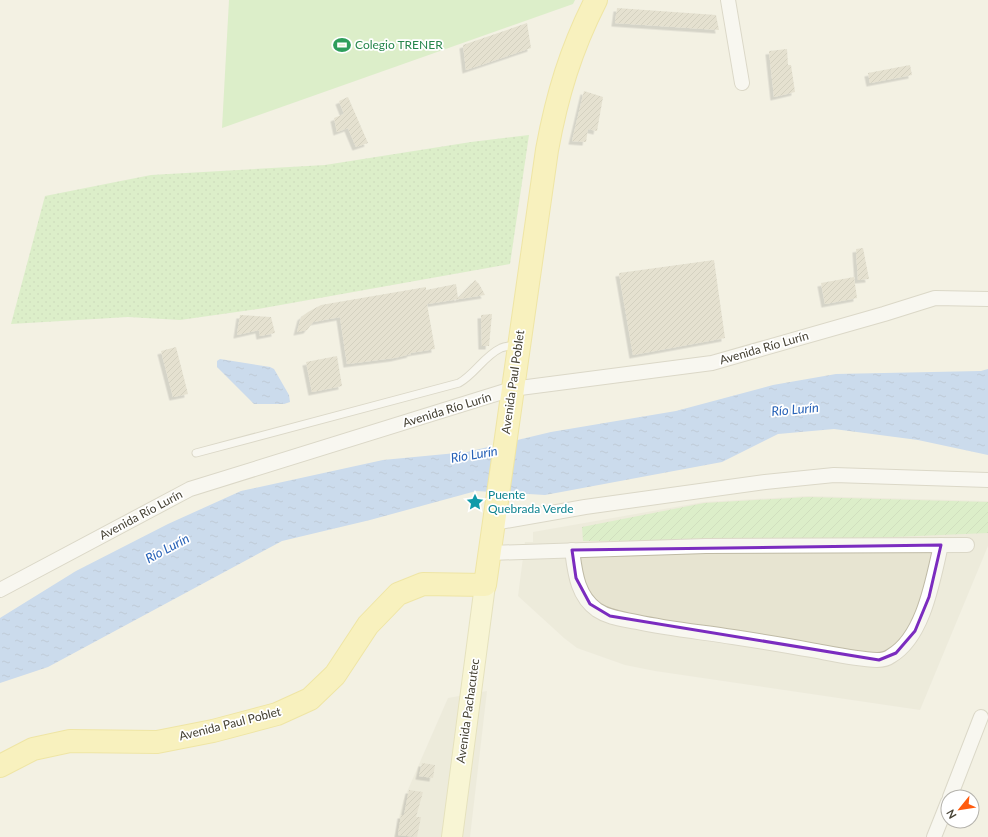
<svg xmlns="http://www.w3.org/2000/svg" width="988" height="837" viewBox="0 0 988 837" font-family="Lato,sans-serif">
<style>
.residential{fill:#e7e4d1}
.grass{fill:url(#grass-dots)}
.garden{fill:url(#garden-furrows)}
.pitch{fill:#c2eaa9}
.water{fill:url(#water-ripples)}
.building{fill:url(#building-hatch);filter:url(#shadow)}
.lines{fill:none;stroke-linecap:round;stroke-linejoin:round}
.lane-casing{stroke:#bfbaa5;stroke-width:9}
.street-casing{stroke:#bfbaa5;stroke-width:16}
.secondary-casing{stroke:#d6d090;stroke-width:22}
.primary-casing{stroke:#ebd859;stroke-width:24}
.lane{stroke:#fff;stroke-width:7}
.street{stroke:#fff;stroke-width:14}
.secondary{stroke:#fffbc1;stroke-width:20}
.primary{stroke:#fff290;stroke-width:22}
.marked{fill:none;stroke:#7b2cbf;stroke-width:3;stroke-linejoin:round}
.labels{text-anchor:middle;stroke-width:3.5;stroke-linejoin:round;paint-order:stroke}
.leisure-label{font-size:12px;fill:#27864d;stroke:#fff;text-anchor:start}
.street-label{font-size:12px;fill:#454133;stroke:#fff}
.culture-label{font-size:12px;fill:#0d838f;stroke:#fff;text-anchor:start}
.water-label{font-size:13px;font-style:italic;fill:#2661b7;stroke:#fff}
</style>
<defs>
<pattern id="grass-dots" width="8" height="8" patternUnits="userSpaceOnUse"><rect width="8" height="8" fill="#c2eaa9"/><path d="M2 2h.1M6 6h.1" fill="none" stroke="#a8ca92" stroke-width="1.8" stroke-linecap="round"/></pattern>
<pattern id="garden-furrows" width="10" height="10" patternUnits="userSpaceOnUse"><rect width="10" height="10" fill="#c2eaa9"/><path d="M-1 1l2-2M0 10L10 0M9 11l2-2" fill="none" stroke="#a8ca92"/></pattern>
<pattern id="water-ripples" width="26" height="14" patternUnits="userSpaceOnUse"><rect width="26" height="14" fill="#9bc0f5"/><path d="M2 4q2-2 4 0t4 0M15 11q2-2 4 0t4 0" fill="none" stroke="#809ec7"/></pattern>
<pattern id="building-hatch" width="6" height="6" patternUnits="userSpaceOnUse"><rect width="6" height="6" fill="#d5cfb8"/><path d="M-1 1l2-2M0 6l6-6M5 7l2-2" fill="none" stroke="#afaa96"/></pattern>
<filter id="shadow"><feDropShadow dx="-3.5" dy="3.5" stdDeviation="0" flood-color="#0004"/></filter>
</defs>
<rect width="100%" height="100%" fill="#f3f1e3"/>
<g class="residential">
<polygon points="808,496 988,501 988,546 920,710 655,671 625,665 577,648 564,638 518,596 525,542 533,542 533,532 704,502"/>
<polygon points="487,691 470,837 394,837 403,801 448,698"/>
</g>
<polygon class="grass" points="529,135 510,264 258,309 180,320 128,317 11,324 45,196 151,175 325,165 471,142"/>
<polygon class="garden" points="808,497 988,502 988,533 825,540 583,541 582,527 704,503"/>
<polygon class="pitch" points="229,0 575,0 573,4 222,128"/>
<g class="water">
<polygon points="220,359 270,367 274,369 289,395 290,402 284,404 254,404 217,367 217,361"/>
<polygon points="988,369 988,455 918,440 834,429 778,434 722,462 545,495 476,491 370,520 282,541 48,667 0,683 0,618 76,571 168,524 241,491 383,460 467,452 551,432 676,411 773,385 836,374 981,371"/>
</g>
<g class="building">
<polygon points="617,8 716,15 719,30 615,23"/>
<polygon points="527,23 531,48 466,70 463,45"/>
<polygon points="787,49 788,65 791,65 795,92 774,97 769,51"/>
<polygon points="910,65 912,75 870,83 868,73"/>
<polygon points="584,91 603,97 597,131 588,129 586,142 572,141"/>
<polygon points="348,97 368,143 356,147 348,128 337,132 334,118 344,114 339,101"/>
<polygon points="863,248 869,279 858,280 856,249"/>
<polygon points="714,260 725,338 633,355 619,273"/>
<polygon points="854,277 857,298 825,304 821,283"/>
<polygon points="475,280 479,284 485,295 427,304 435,349 410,353 411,354 394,358 347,364 340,317 313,322 307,330 297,332 301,317 308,312 321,305 426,287 426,290 456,284 458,298"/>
<polygon points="492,314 489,346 482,346 481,315"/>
<polygon points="240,315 271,317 275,333 260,336 259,330 237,335"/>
<polygon points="176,347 188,394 173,397 161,351"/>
<polygon points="337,356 342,386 312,392 306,362"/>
<polygon points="422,763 435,765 433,778 419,776"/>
<polygon points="409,790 423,792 416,817 421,817 417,837 398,835 401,815 404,815"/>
</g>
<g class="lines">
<g class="lane-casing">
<path id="lane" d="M196 453 459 383C475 374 484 356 501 348 506 346 512 346 517 344"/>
</g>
<g class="street-casing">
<g id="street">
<polyline points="728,0 742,83"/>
<polyline points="494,523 585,507 765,482 834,475 988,480"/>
<path d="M572 550C575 572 577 596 597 610 609 618 623 619 637 622 669 629 701 632 733 637 759 641 785 645 811 650 833 654 854 659 877 660 882 660 887 659 891 656 924 637 933 579 941 545"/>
<polyline points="490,553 706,546 967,545"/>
<polyline points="0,590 190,489 512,389 712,363 884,314 935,298 988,299"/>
<polyline points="950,797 981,717"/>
<polyline points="934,837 948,802"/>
</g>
</g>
<g class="secondary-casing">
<polyline id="secondary" points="452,837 485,585"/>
</g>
<g class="primary-casing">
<path id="primary" d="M0 766 33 749 70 741 157 742 213 731 277 714 310 699 335 675 368 625 398 594 423 584 485 585 547 150C557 95 571 49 596 0"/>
</g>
<use href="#lane" class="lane"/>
<use href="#street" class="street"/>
<use href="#secondary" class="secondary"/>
<use href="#primary" class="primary"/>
</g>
<path d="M0 0H988V837H0ZM941 545 929 597 915 631 896 653 879 660 610 616 590 604 576 578 572 550Z" fill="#f3f1e3" fill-opacity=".55" fill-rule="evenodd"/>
<path class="marked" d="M941 545 929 597 915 631 896 653 879 660 610 616 590 604 576 578 572 550Z"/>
<defs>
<g id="stadium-bare" transform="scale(1.38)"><path d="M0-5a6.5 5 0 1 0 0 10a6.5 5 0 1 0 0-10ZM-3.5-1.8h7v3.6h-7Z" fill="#2e9e5b" stroke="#fff" stroke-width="2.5" paint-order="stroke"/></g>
<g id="sight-bare" transform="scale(1.38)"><path d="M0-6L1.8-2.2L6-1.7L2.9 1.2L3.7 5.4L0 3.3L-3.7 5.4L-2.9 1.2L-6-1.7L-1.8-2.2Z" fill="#0f9aa8" stroke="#fff" stroke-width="2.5" paint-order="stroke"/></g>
</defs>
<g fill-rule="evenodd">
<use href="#stadium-bare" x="342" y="45"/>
<use href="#sight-bare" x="475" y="502"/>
</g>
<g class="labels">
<g class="leisure-label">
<text x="355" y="49">Colegio TRENER</text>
</g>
<g class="street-label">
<text transform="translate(764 348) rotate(-16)" y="4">Avenida Río Lurín</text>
<text transform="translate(513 382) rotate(-82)" y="4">Avenida Paul Poblet</text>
<text transform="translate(447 410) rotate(-17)" y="4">Avenida Río Lurín</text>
<text transform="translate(141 515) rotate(-28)" y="4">Avenida Río Lurín</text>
<text transform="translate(468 711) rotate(-82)" y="4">Avenida Pachacutec</text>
<text transform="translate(230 724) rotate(-14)" y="4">Avenida Paul Poblet</text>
</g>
<g class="culture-label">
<text x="488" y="499">Puente<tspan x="488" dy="14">Quebrada Verde</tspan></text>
</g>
<g class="water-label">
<text transform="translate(795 409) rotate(-5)" y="5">Río Lurín</text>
<text transform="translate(474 454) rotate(-9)" y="5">Río Lurín</text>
<text transform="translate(167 548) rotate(-28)" y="5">Río Lurín</text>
</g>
</g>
<g transform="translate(960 809) rotate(240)"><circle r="19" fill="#ffffff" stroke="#b5b3ad"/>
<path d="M0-3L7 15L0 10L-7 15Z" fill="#ff5b0e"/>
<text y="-6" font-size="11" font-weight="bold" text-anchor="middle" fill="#454133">N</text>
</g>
</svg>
